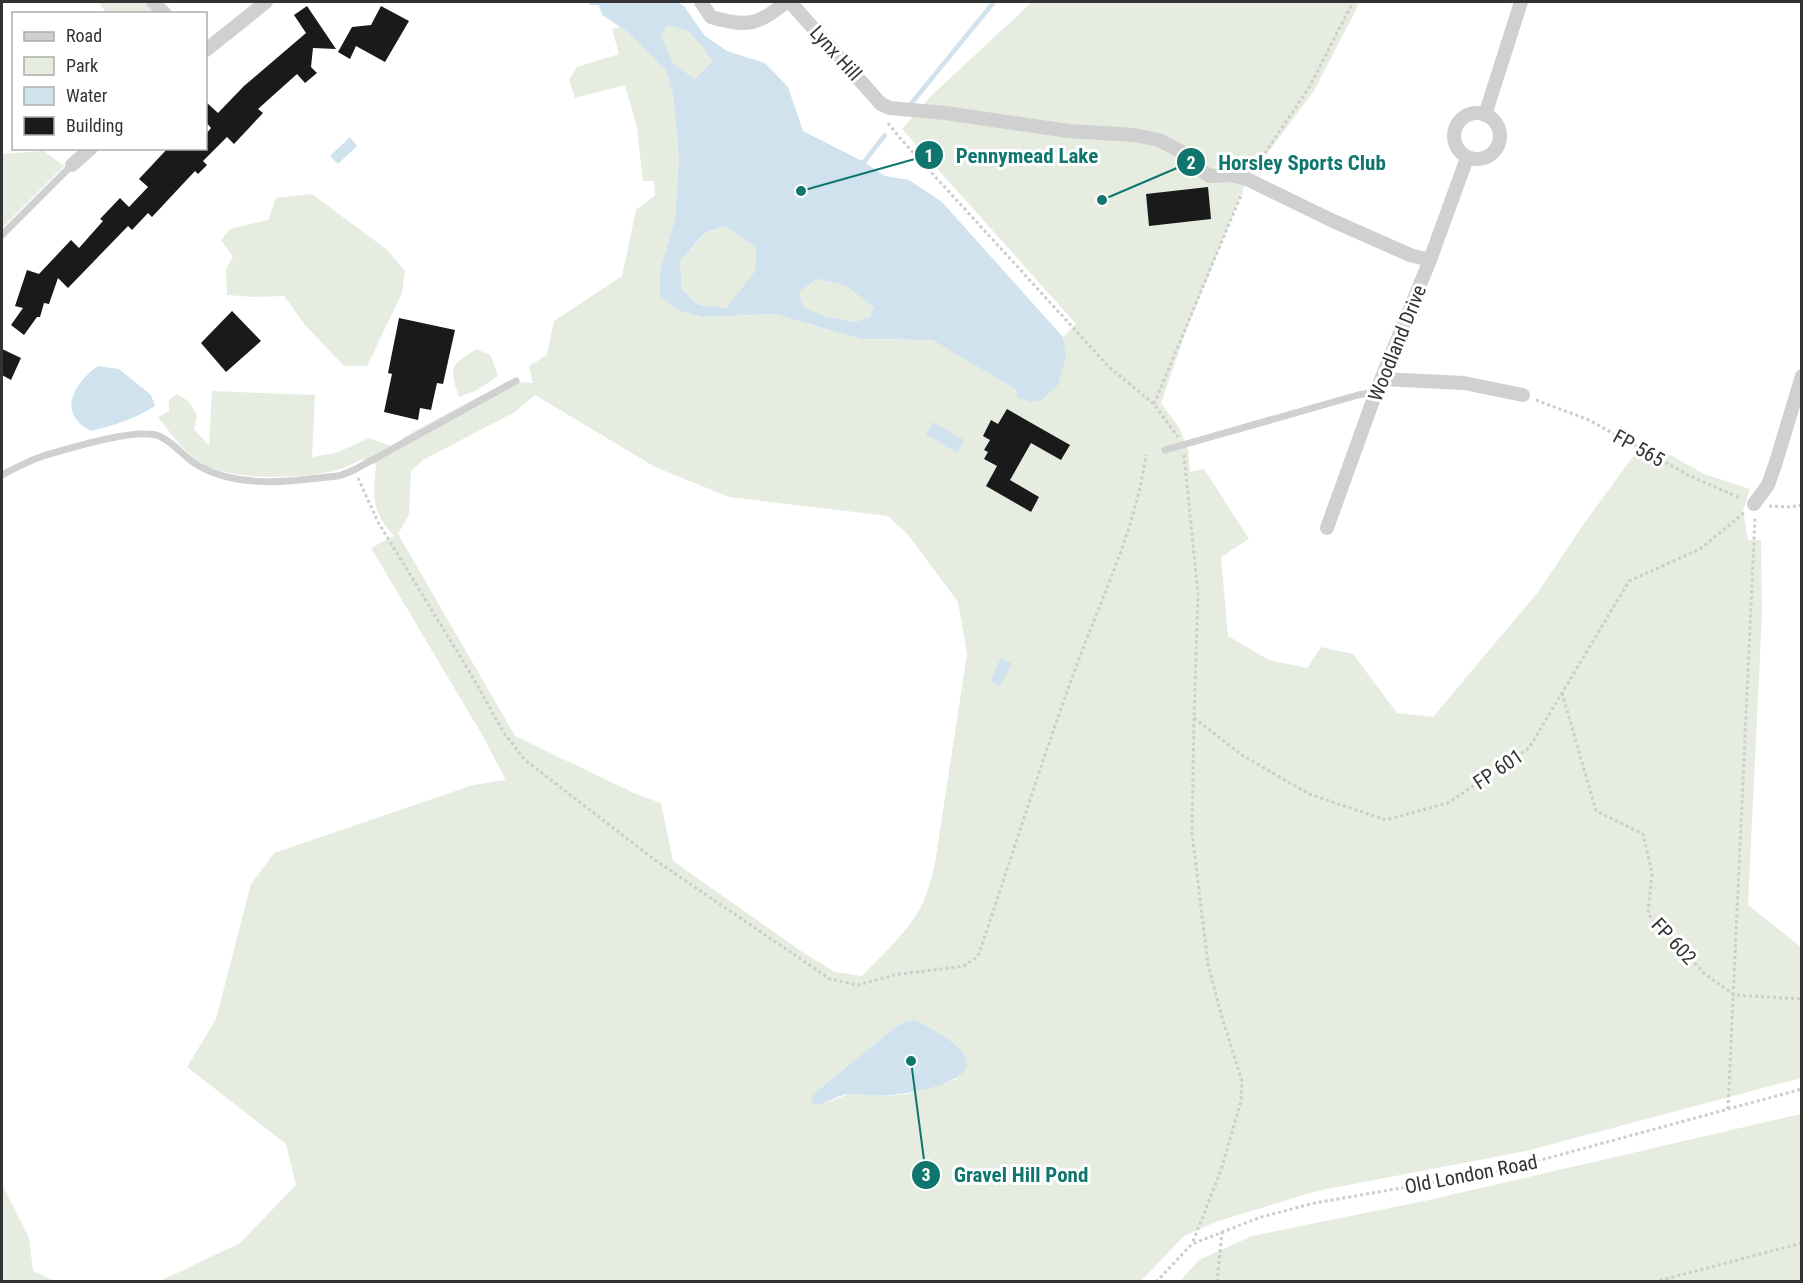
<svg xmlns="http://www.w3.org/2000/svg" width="1803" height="1283" viewBox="0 0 1803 1283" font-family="'Roboto Condensed',sans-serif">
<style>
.green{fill:#e6ecdf;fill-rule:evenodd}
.water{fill:#cfe2ee;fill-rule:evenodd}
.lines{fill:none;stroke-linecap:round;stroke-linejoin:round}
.stream{stroke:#cfe2ee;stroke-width:4.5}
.building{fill:#1a1a1a}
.path{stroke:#cdcdcd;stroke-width:3;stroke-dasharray:3 3;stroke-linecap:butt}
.lane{stroke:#d0d0d0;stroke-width:7}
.street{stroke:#d0d0d0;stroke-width:14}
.lane-bridge{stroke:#d0d0d0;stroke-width:7}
.labels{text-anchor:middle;stroke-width:6;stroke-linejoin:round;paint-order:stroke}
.street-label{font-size:20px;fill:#333;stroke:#fff}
.leader{fill:none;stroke:#0f766e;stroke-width:2}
.callout-dot{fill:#0f766e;stroke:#fff;stroke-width:2}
.mark-label{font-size:18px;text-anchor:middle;font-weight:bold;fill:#fff}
.callout-label{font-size:21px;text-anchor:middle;font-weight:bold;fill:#0f766e;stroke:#fff;stroke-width:6;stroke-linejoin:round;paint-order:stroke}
</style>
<rect width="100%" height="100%" fill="#fff"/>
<g class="green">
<polygon points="99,2 150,2 161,13 106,13"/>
<path d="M1032 2H1360L1314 91 1247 180 1186 331 1161 403 1179 427 1188 450 1190 472 1204 469 1249 539 1221 557 1228 636 1269 660 1307 668 1321 647 1353 654 1397 713 1433 717 1538 592 1583 525 1634 455 1642 439 1704 474 1750 489 1743 511 1748 540H1761L1762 614 1748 905 1801 947V1078L1526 1151 1317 1191 1218 1221 1184 1236 1141 1281H160L240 1243 296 1185 286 1144 187 1067 216 1019 251 884 274 853 473 785 506 780 481 733 371 548 394 536C371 511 373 497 376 465L362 459C354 463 346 468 337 470 304 479 226 482 198 461 182 450 170 432 158 417L169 411V400L177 394 188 401 197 414 194 429 209 446 212 391 315 395 312 457 336 453 369 438 391 446 411 433 508 381 533 383 529 366 547 355 554 321 622 276 636 210 655 195 654 181H643L637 128 625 85 575 98 569 80 577 67 619 54 612 29 620 27 628 32 647 49 666 70 673 95 679 157 675 219 660 271V296L677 310 702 317 775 314 861 339 932 340 1017 390V397L1066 356 1063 337 1076 324 902 129 931 96ZM535 395 655 467 729 497 888 516 909 536 958 602 967 654 935 863C931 880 927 897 918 912 904 936 881 956 862 976L835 972 801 951 673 861 661 803 636 794 515 736 398 534 409 514 411 471 423 460 515 412ZM906 1021 957 1079 908 1094 887 1096 849 1094 819 1105 812 1095 897 1026Z"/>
<polygon points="667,25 688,31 704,48 712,63 695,79 674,64 661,35"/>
<polygon points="44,151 64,166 2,228 2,154"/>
<polygon points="312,194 386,249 405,271 402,293 367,366 344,366 305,325 284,296 254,297 227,295 226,269 233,257 221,240 230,229 268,220 276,198"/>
<polygon points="725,226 756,247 755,271 726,308 698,305 682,289 680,261 706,233"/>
<polygon points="817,279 846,286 875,309 870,317 854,322 825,316 802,307 799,292"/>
<path d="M477 349 491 356 498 376 477 390 459 397C449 368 449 365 477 349Z"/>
<polygon points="1801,1114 1801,1281 1180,1281 1199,1260 1252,1236 1429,1200"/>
<polygon points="2,1184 29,1238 33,1271 54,1281 2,1281"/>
</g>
<g class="water">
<path d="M588 2H677L684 6 705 36 727 51 765 63 788 87 803 131 864 162 885 176 909 180 942 202 1063 337 1066 356 1058 385 1041 400 1032 402 1017 397V390L932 340 861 339 775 314 702 317 677 310 660 296V271L675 219 679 157 673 95 666 70 628 32 602 15 599 5H590ZM667 25 688 31 704 48 712 62 695 79 674 64 661 35ZM725 226 756 247 755 271 726 308 698 305 682 289 680 261 705 233ZM817 279 846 286 874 308 870 317 854 322 825 316 803 307 799 292Z"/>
<polygon points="350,137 357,146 338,164 330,156"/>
<path d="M98 366 119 369 151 395 155 406C135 419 114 425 91 431 56 413 74 383 98 366Z"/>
<polygon points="933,422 964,440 957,453 926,434"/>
<polygon points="1001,658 1012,663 1000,686 990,681"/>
<path d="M915 1020C928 1027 967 1046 967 1063 967 1084 908 1094 891 1095 877 1097 863 1094 849 1094 839 1095 829 1101 819 1105L814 1104 811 1100 812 1095 897 1026 906 1021Z"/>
</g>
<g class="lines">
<g class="stream">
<polyline points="910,105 994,2"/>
<polyline points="864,162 885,135"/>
</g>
</g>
<g class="building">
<polygon points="307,6 336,49 313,48 311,67 317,73 305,83 297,74 258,109 263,113 234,144 227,137 203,161 207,165 198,174 195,171 152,217 148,213 132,230 128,226 68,288 58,278 49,304 44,303 40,317 37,317 24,335 11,325 23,308 15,306 27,270 39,274 71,240 79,248 103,221 100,219 120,198 129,207 148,187 139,179 168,148 206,148 206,134 211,128 206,122 206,102 218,113 244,86 306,33 294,15"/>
<polygon points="381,6 409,21 385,62 356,46 350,59 338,52 352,27 371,25"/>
<polygon points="1208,187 1211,219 1149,226 1146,194"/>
<polygon points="232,311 261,341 226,372 201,343"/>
<polygon points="399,318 455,330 443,384 437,383 431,410 420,408 418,420 384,412 392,374 388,373"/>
<polygon points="2,349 21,358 11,380 2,375"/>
<polygon points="1007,409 1070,445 1061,460 1031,443 1010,480 1039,497 1031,512 986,486 997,466 984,459 988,452 984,450 990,440 983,436 991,420 998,424"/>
</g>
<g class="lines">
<g class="path">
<polyline points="888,123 899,137 1109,367 1154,404 1178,437"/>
<polyline points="1255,168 1310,86 1353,2"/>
<polyline points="1536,400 1589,420 1688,475 1740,498"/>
<polyline points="1154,404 1242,193"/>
<polyline points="1184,455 1198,594 1194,718 1192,833 1208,964 1221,1014 1242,1081 1241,1101 1221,1170 1192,1244"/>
<path d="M358 478 378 522 472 676 504 733 525 760 655 860 830 979 858 985 894 975 964 966 978 956C1011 860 1041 762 1076 667 1102 596 1135 531 1146 455"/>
<polyline points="1769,506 1790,507 1802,505"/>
<polyline points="1562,693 1596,811 1643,834 1652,873 1648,914 1705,974 1734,995 1802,999"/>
<polyline points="1194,718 1242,755 1309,794 1386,820 1448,803 1529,748 1629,581 1700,549 1744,513"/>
<polyline points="1728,1109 1755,518"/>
<polyline points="1156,1282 1192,1244 1261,1217 1315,1203 1504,1170 1802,1089"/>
<polyline points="1217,1282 1222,1232"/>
<polyline points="1654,1282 1802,1243"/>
</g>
<g class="lane">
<polyline points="2,235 72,165"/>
<polyline points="1193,442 1358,395 1376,392"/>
<path d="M2 475C15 468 28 461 43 456 67 449 137 427 159 436 174 442 184 458 199 466 235 486 279 483 319 478 325 477 331 477 337 476 343 475 349 472 354 470L516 381"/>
</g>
<g class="street">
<polyline points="153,2 165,14"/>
<path d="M701 2 711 17C746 27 758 26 786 2"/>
<polyline points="790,2 881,104 890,108 945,113 1069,131 1134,135 1159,140 1180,151 1195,167 1210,176 1231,175 1247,179 1331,220 1410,255 1430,260"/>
<polyline points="206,50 266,2"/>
<circle cx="1477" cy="136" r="23"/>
<polyline points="1485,115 1521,2"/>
<polyline points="72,165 91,148"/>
<polyline points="1382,379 1464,383 1523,395"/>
<polyline points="1754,504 1768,485 1776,462 1802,376"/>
<polyline points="1327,528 1376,392 1430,260 1467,158"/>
</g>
<polyline class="lane-bridge" points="1165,450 1193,442"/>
</g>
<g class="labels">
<g class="street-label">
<text transform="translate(836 53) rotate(48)" y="7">Lynx Hill</text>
<text transform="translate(1397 343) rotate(-68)" y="7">Woodland Drive</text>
<text transform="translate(1639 448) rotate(29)" y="7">FP 565</text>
<text transform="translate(1498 769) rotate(-34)" y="7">FP 601</text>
<text transform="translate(1674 941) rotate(47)" y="7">FP 602</text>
<text transform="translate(1471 1174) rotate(-11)" y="7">Old London Road</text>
</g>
</g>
<path class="leader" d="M801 191L929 155M1102 200L1191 162M911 1061L926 1175"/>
<g class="callout-dot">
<circle cx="801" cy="191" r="6"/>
<circle cx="1102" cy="200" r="6"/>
<circle cx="911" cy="1061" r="6"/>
<circle cx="929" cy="155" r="15"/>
<circle cx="1191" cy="162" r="15"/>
<circle cx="926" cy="1175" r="15"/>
</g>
<g class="mark-label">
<text x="929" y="162">1</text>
<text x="1191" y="169">2</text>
<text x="926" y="1181">3</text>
</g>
<g class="callout-label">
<text x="1027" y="163">Pennymead Lake</text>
<text x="1302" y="170">Horsley Sports Club</text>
<text x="1021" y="1182">Gravel Hill Pond</text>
</g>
<rect width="1803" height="1283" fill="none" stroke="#333333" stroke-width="6"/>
<rect x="12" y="12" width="195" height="138" fill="#ffffff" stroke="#adadad" stroke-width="1.5"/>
<rect x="24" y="32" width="30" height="9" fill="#d0d0d0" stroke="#adadad" stroke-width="1.5"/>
<text x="66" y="42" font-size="18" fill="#333333">Road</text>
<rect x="24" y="57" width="30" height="18" fill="#e6ecdf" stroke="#adadad" stroke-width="1.5"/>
<text x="66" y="72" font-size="18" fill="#333333">Park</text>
<rect x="24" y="87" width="30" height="18" fill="#cfe2ee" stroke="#adadad" stroke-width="1.5"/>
<text x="66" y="102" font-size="18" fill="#333333">Water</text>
<rect x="24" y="117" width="30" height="18" fill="#1a1a1a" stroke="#adadad" stroke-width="1.5"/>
<text x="66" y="132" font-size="18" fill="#333333">Building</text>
</svg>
